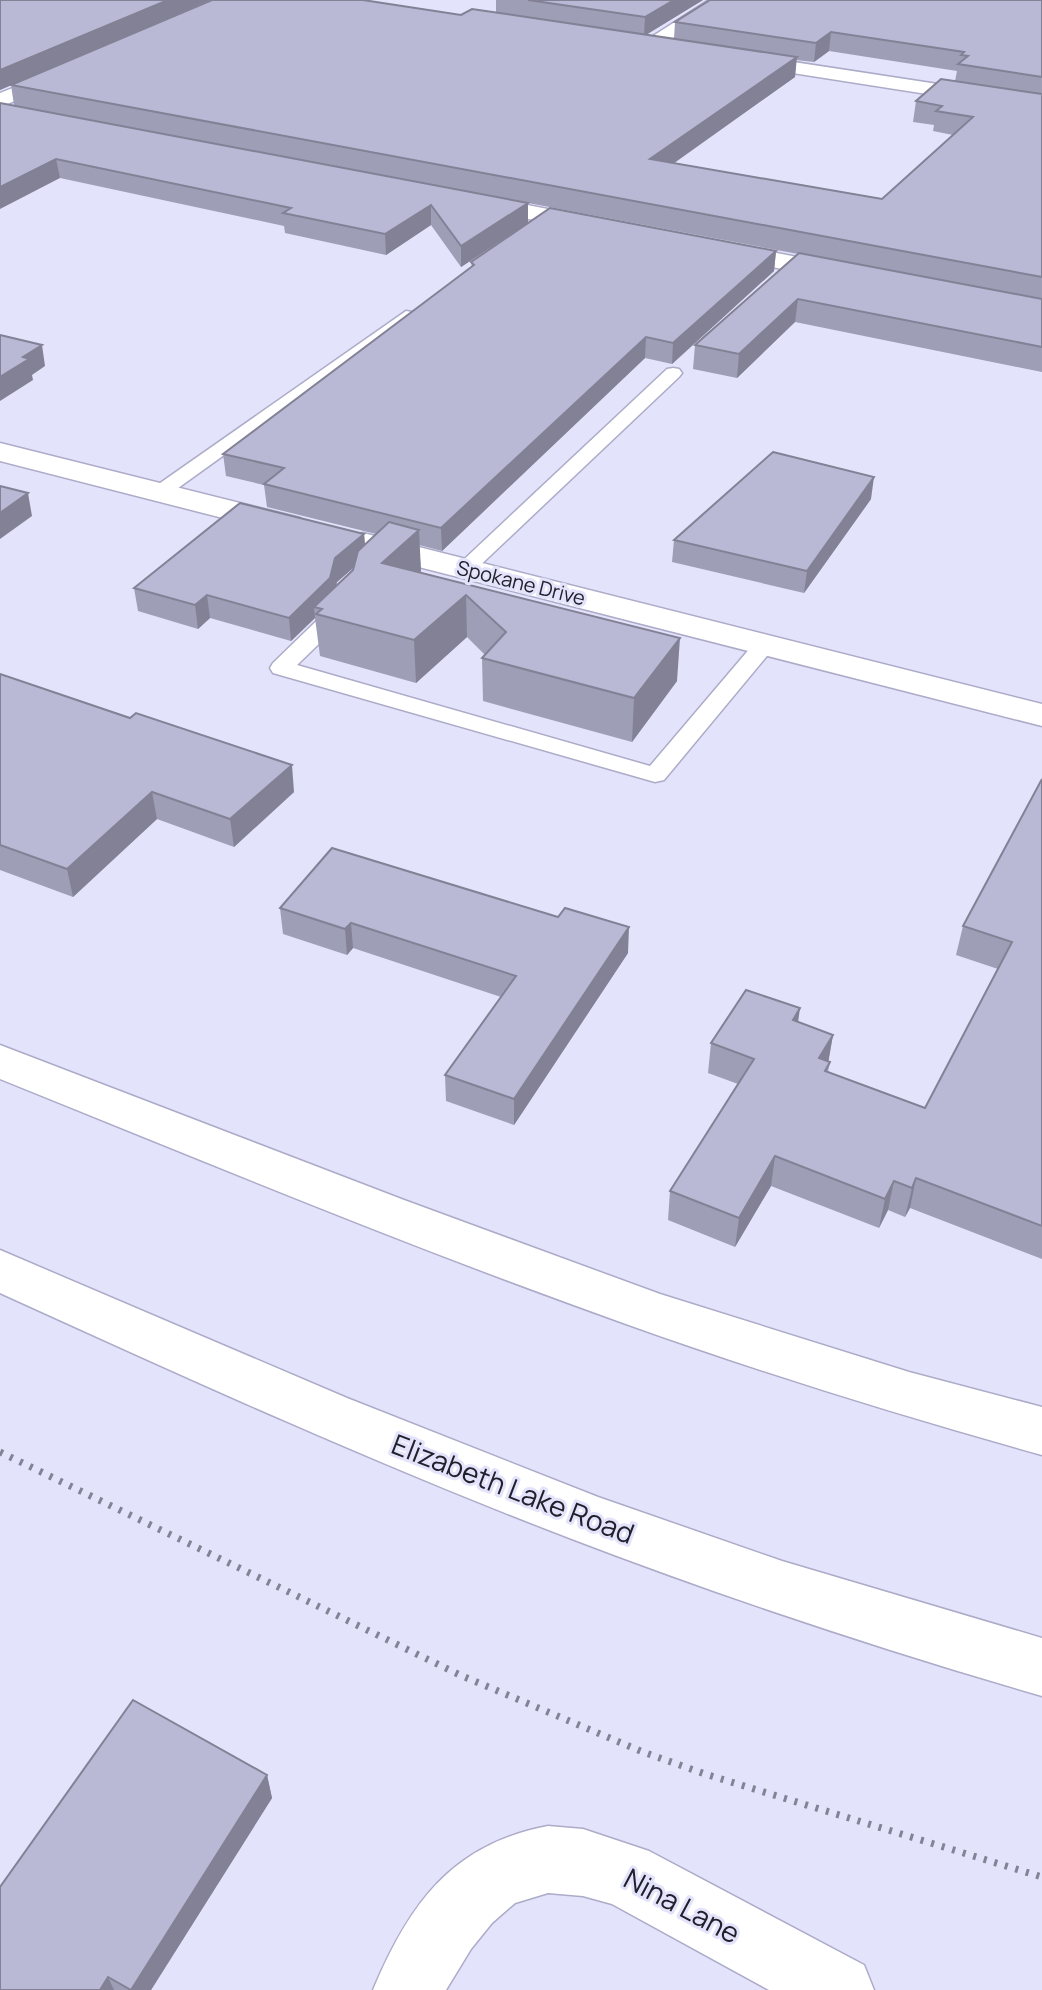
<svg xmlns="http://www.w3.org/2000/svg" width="1042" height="1990" viewBox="0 0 1042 1990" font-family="Manrope,sans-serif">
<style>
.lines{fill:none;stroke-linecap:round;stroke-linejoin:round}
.lane-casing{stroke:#acabc8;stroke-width:3}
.street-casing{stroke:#acabc8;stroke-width:3}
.secondary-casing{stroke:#acabc8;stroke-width:3}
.path{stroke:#838395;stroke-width:7;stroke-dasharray:3 8;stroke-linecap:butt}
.lane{fill:#fff;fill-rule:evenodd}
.street{fill:#fff;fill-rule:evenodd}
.secondary{fill:#fff;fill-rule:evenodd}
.wall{fill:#9f9eb7;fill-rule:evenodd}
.shaded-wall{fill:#828195}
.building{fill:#b9b8d5;stroke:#828195;stroke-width:2}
.labels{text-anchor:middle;stroke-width:6;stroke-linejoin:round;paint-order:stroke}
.far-street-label{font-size:20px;fill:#21212c;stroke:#e4e3fc}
.near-street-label{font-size:28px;fill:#21212c;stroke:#e4e3fc}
</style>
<rect width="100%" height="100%" fill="#e4e3fc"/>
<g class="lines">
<g class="lane-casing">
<g id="lane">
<polygon points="406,311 412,312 414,316 412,320 167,496 153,496 150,492 153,488"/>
<polygon points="673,368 679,369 682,373 679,377 472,573 458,573 455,569 458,565 667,369"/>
<polygon points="344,601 355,607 352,612 297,665 650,766 757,640 773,640 776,645 664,780 655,782 273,673 270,668 273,663 336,602"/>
</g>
</g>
<g class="street-casing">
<g id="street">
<polygon points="709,0 731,0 656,49 649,51 639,45"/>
<polygon points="735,53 1042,100 1042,112 728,63 725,59"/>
<polygon points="66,67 73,69 76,73 73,77 0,107 0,93"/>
<polygon points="470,194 599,219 608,221 611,226 608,231 599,233 462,206 458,201 462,196"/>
<polygon points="717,242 846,266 855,269 859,274 855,279 846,282 708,254 705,249 708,244"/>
<polygon points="0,443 300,518 305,525 300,532 289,535 0,461"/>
<polygon points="363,533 1042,704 1042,726 352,550 347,543 352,536"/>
<path d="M0 1045 404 1200 660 1294 909 1372 1042 1407V1455C902 1416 763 1373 626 1324 415 1249 208 1163 0 1079Z"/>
<path d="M548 1826 583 1829 649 1851 864 1965 874 1990H769L612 1904 583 1896 548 1893 515 1903 492 1923 471 1949 446 1990H373C409 1904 452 1844 548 1826Z"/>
</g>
</g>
<g class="secondary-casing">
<path id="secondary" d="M0 1250 347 1398 598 1497 782 1561 1042 1638V1696C883 1650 726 1598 572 1539 378 1465 189 1379 0 1293Z"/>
</g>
<polyline class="path" points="0,1452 460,1675 643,1752 705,1774 1042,1877"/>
<use href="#lane" class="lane"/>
<use href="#street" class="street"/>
<use href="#secondary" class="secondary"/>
</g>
<g class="wall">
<path d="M0 0H210L65 62 461 15 496 12V0H703L646 35 674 39 675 22 1042 0V372L795 322 737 378 693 369 695 345 798 254 528 203V223L461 267 431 225 386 255 285 233 284 226 60 178 14 105 11 85 0 90ZM829 51 957 71 955 81 916 101 913 122 934 125 933 131 953 135 882 199 673 163 795 77 796 60 814 62Z"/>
<path d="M776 251 774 271 672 364 645 358 442 551 419 545 421 571 419 573 677 681 632 742 483 701 482 658 485 655 467 637 416 683 320 656 315 618 291 641 210 618 198 629 138 611 134 588 364 534 365 545 376 534 267 507 264 485 226 476 223 454 472 267 471 262ZM354 567 353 570 336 586 337 582Z"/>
<polygon points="871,499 804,593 672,562 674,540"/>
<polygon points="0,674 294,792 234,847 157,819 73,897 0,870"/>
<polygon points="1042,779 1042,1259 910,1208 905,1217 888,1210 879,1228 771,1186 735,1247 668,1220 670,1191 738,1084 708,1073 711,1043 798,1022 833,1035 828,1061 830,1062 828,1072 925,1108 998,969 956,955 963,926"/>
<polygon points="280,908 628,953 514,1125 446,1101 445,1075 501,997 353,948 347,955 283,934"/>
<polygon points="267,1775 272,1798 151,1990 0,1990"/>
</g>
<g class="shaded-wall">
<polygon points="168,0 210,0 0,90 0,70"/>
<polygon points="674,0 703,0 644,36 645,17"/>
<polygon points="831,32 829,51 814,62 816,43"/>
<polygon points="797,57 795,77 649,181 650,159"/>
<polygon points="56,159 60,178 0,209 0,187"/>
<polygon points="528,203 528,223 461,267 461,246"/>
<polygon points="431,205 431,225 386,255 385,234"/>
<polygon points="776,251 774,271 672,364 673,343"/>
<polygon points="798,299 795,322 737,378 739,354"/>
<polygon points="646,337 645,358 442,551 441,528"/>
<polygon points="42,345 45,366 32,375 33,380 0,401 0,377 23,357"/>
<polygon points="874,477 871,499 804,593 807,571"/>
<polygon points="28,493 32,516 0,539 0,513"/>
<polygon points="419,530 421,571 385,605 382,563"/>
<polygon points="364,534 366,557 337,582 332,601 322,609 314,607 315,618 291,641 289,618 335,558"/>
<polygon points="207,595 210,618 198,629 195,605"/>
<polygon points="466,595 467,637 416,683 414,640"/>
<polygon points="680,638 677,681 632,742 634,698"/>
<polygon points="292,765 294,792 234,847 230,819"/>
<polygon points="152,792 157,819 73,897 67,869"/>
<polygon points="351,923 353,948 347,955 345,929"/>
<polygon points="629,927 628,953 514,1125 514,1099"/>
<polygon points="800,1008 796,1037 793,1020"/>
<polygon points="833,1035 828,1064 819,1058"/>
<polygon points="775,1156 771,1186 735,1247 739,1218"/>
<polygon points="916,1178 910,1208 905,1217 912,1188"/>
<polygon points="894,1181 888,1210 879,1228 885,1199"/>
<polygon points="267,1775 272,1798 151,1990 131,1990"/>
<polygon points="108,1977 114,1990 100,1990"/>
</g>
<g class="building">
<polygon points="0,0 168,0 0,70"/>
<polygon points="212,0 363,0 461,15 472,9 797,57 650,159 882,199 973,117 936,111 942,106 916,101 941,79 1042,94 1042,277 11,85"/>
<polygon points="528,0 674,0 645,17"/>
<polygon points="710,0 1042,0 1042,77 958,64 968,56 961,55 964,52 831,32 816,43 675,22"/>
<polygon points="0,103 528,203 461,246 431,205 385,234 283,213 291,208 56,159 0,187"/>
<polygon points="550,208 776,251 673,343 646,337 441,528 264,484 284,468 223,454 474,265 471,262"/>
<polygon points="799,253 1042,299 1042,347 798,299 739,354 695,345"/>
<polygon points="0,335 42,345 23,357 29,359 0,377"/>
<polygon points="773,452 874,477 807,571 674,540"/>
<polygon points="0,486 28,493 0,513"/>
<polygon points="240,503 364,534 335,558 330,578 289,618 207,595 195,605 134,588"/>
<polygon points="389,522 419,530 382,563 680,638 634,698 482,658 506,632 466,595 414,640 316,614 322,609 314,607 353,570 358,551"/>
<polygon points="0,674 130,718 136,713 292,765 230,819 152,792 67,869 0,845"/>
<polygon points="1042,779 1042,1226 916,1178 912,1188 894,1181 885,1199 775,1156 739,1218 670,1191 754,1059 711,1043 746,990 800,1008 793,1020 833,1035 819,1058 830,1062 825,1071 925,1108 1012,942 963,926"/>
<polygon points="332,848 558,917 565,908 629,927 514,1099 445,1075 516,976 351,923 345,929 280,908"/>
<polygon points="133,1700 267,1775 131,1990 108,1977 100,1990 0,1990 0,1887"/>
</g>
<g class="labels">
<g class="far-street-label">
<text transform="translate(521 583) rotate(14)" y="7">Spokane Drive</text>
</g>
<g class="near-street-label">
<text transform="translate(513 1489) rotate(21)" y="10">Elizabeth Lake Road</text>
<text transform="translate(682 1906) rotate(28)" y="10">Nina Lane</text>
</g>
</g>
</svg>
